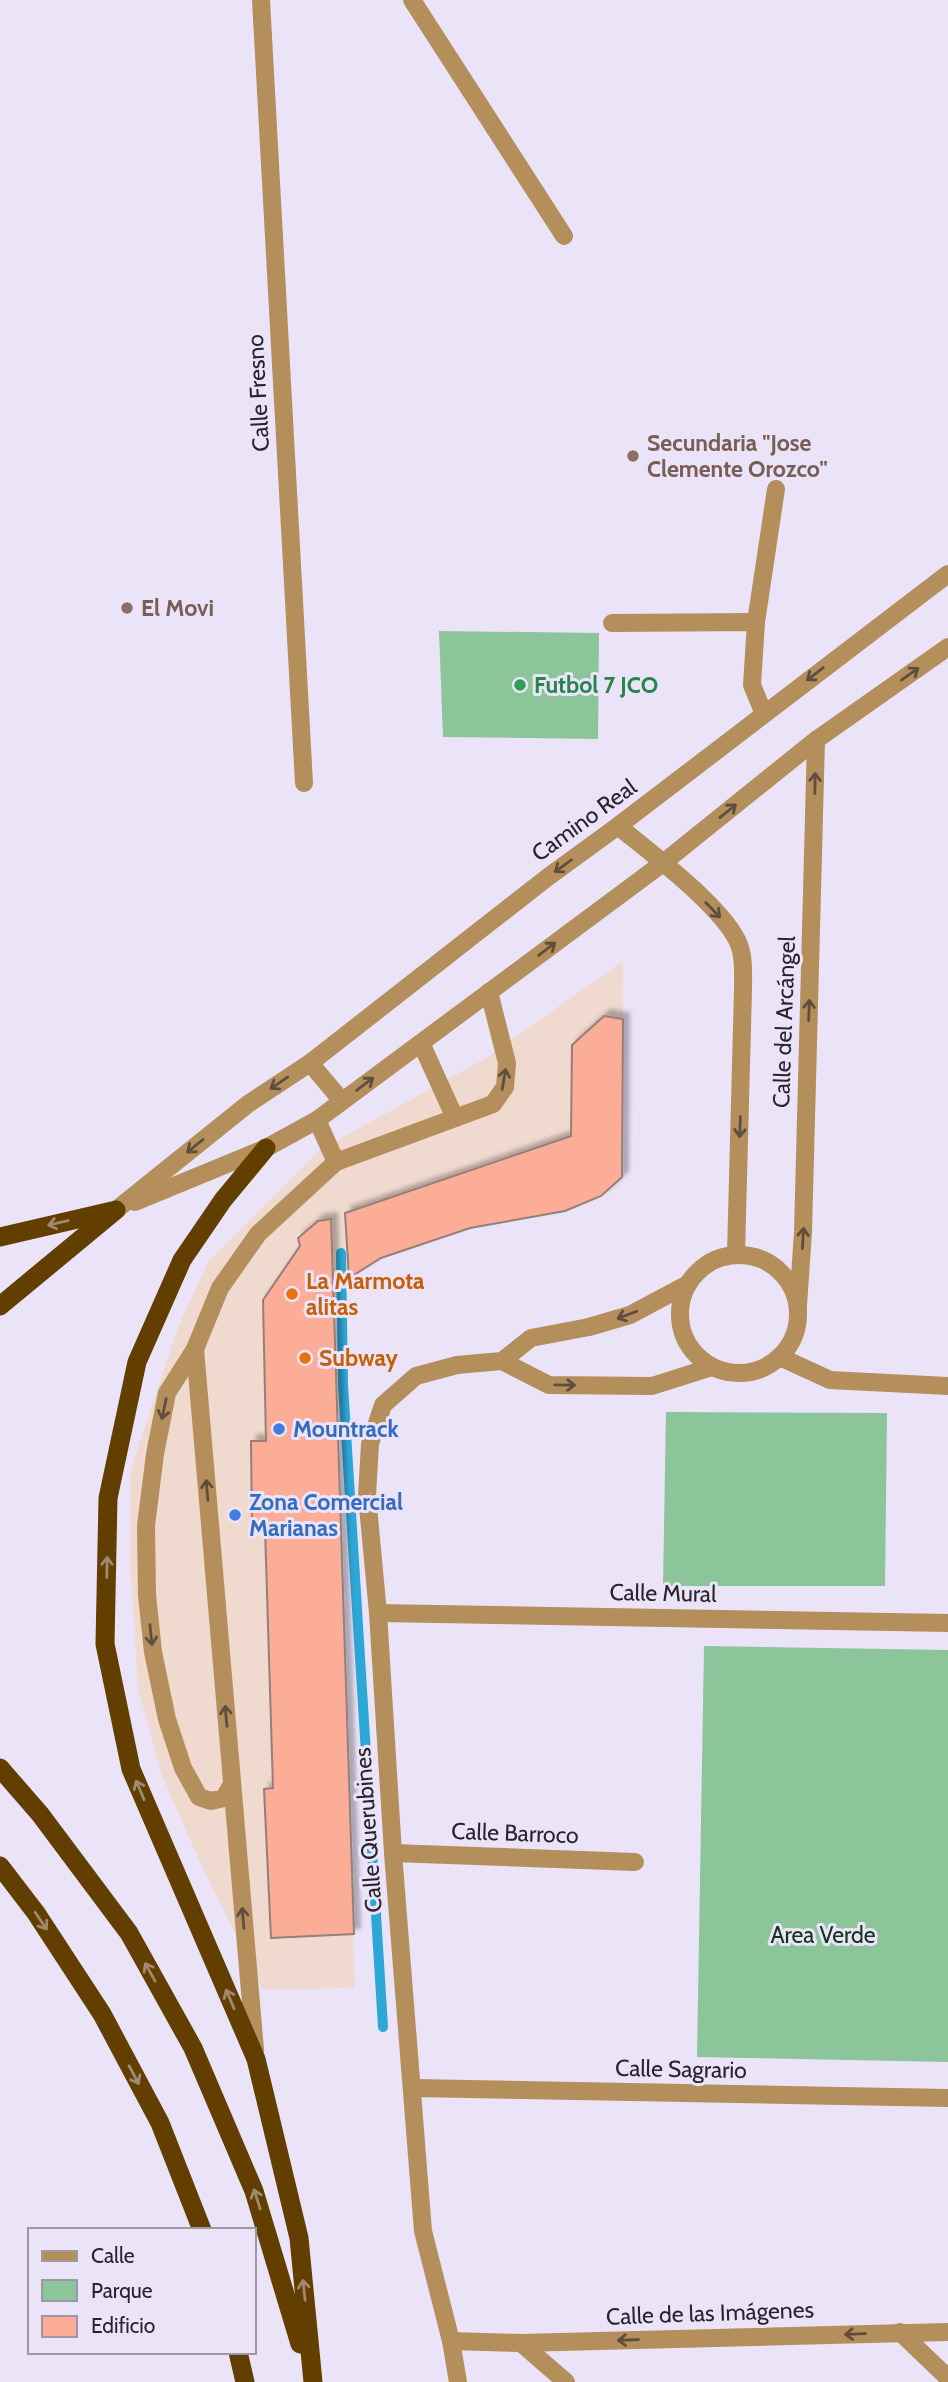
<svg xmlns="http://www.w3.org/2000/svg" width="948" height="2382" viewBox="0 0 948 2382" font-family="Cabin,sans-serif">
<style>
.commercial{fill:#f0d9ce}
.green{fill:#8bc599}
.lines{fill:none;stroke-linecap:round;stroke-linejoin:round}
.stream{stroke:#2da7d6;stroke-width:10}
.building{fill:#fcad97;stroke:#947f79;stroke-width:2;filter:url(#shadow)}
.service{stroke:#b48e5b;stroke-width:18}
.minor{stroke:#b48e5b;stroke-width:18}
.tertiary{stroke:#b48e5b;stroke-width:18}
.trunk{stroke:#623e01;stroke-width:19}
.oneway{stroke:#5f4e3f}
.oneway2{stroke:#a08970}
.education-dot{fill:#8d6e63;stroke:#ebe4f8;stroke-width:2.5}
.leisure-dot{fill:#2e9e5b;stroke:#ebe4f8;stroke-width:2.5}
.food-dot{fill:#e8710a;stroke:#ebe4f8;stroke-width:2.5}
.shop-dot{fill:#3f7fe0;stroke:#ebe4f8;stroke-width:2.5}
.labels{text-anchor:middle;stroke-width:6;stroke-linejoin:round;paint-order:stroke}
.street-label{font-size:23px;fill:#27242c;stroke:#ebe4f8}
.education-label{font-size:23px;font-weight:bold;fill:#785e54;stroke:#ebe4f8;text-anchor:start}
.leisure-label{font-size:23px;font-weight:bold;fill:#27864d;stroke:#ebe4f8;text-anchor:start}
.food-label{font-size:23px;font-weight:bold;fill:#c56008;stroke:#ebe4f8;text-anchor:start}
.shop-label{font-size:23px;font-weight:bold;fill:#366cbe;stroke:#ebe4f8;text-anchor:start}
.park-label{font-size:23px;fill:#11351d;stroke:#ebe4f8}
</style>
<defs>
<filter id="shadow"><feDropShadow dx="6" dy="-6" stdDeviation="2" flood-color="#0004"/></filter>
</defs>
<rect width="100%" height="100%" fill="#ebe4f8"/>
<polygon class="commercial" points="623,961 622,1177 601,1196 565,1211 470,1228 381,1258 331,1289 355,1988 263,1990 198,1858 161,1773 138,1688 130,1560 131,1469 179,1325 208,1262 321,1149 483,1060"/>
<g class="green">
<polygon points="439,631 599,633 598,739 443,737"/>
<polygon points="666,1412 887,1413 885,1586 663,1586"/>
<polygon points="704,1646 948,1650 948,2062 697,2057"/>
</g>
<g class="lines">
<polyline class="stream" points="341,1253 343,1384 383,2027"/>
</g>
<g class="building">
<polygon points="604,1016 623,1019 622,1177 601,1196 565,1211 470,1228 381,1258 349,1278 345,1213 571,1136 572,1045"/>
<polygon points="331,1219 354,1934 271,1938 264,1789 273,1788 265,1528 252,1529 251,1441 266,1441 263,1300 300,1246 298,1238 318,1221"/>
</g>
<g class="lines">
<g class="service">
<polyline points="261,0 304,783"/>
<polyline points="412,0 564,236"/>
<polyline points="756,622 776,489"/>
<polyline points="612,623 756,622 752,685 764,714"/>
<polyline points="421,1043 455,1118"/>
<polyline points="336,1162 493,1104 505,1087 507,1063 489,992"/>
<polyline points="195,1349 255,2050"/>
<polyline points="232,1784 224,1798 211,1801 199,1797 183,1768 167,1719 153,1652 147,1595 146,1526 155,1454 167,1393 195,1349 220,1288 258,1234 336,1162 317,1120"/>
</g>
<g class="minor">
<path d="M618 826C648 851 734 914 741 951 744 963 743 977 743 989L736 1254"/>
<circle cx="739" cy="1314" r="59"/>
<polyline points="798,1306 803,1232 816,740"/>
<polyline points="780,1357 830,1380 948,1386"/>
<polyline points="502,1361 549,1385 652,1386 712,1367"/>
<polyline points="378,1613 948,1623"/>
<polyline points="393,1853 635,1862"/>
<polyline points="413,2088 948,2098"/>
<polyline points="900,2332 948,2378"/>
<polyline points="451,2341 521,2343 948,2332"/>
<polyline points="521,2343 566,2382"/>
<polyline points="458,2382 451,2341 423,2231 393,1853 378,1613 367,1496 370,1444 383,1405 416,1376 457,1365 502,1361 531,1338 589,1327 630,1315 688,1284"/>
</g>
<g class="tertiary">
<polyline points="310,1063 342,1101"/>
<polyline points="135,1202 266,1148 317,1120 663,863 816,740 948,647"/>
<polyline points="116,1210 248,1104 310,1063 548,877 618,826 948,574"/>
</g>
<g class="trunk">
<polyline points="266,1148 223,1200 182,1260 137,1362 108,1498 105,1644 131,1769 256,2059 299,2238 313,2382"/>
<polyline points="0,1237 112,1211"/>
<polyline points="0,1306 116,1210"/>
<polyline points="0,1768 40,1814 129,1933 193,2048 254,2191 300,2344"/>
<polyline points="0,1866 36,1913 102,2014 160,2123 202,2230"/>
<polyline points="238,2352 245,2382"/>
</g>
</g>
<defs><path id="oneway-shaft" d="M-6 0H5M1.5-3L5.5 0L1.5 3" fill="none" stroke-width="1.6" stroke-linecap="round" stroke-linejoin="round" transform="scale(1.75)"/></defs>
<g class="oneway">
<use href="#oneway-shaft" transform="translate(815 674) rotate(142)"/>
<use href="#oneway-shaft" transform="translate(910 674) rotate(-35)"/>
<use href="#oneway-shaft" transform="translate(815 783) rotate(-89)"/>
<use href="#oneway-shaft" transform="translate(728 811) rotate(-39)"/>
<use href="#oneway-shaft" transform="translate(563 866) rotate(144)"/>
<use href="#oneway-shaft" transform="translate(713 910) rotate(46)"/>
<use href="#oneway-shaft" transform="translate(547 949) rotate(-37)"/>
<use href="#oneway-shaft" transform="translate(809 1010) rotate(-88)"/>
<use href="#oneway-shaft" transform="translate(504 1079) rotate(-80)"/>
<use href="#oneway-shaft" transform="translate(279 1083) rotate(146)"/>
<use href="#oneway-shaft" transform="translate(365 1084) rotate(-37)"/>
<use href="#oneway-shaft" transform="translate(740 1127) rotate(92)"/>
<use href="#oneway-shaft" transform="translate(195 1146) rotate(141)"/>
<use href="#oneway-shaft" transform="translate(803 1238) rotate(-87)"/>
<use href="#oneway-shaft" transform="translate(627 1315) rotate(159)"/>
<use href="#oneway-shaft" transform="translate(565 1385) rotate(1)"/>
<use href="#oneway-shaft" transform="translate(164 1409) rotate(102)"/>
<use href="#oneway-shaft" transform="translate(207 1490) rotate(-95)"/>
<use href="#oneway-shaft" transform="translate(151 1635) rotate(84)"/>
<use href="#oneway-shaft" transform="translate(226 1716) rotate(-95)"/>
<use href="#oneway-shaft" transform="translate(243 1918) rotate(-95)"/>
<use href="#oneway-shaft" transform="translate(855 2334) rotate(178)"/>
<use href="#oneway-shaft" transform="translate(628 2340) rotate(178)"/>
</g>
<g class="oneway2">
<use href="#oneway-shaft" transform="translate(58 1223) rotate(167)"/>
<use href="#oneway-shaft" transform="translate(107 1567) rotate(-89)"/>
<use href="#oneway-shaft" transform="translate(140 1790) rotate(-113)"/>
<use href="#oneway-shaft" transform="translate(41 1921) rotate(56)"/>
<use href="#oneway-shaft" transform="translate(150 1972) rotate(-119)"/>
<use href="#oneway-shaft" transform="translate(230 1999) rotate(-113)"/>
<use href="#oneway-shaft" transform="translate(134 2075) rotate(62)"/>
<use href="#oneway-shaft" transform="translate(257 2199) rotate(-108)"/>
<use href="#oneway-shaft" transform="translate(304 2290) rotate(-96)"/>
</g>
<g class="education-dot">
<circle cx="633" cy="456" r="7"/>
<circle cx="127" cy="608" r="7"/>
</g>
<circle class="leisure-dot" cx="520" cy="685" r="7"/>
<g class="food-dot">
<circle cx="292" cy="1294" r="7"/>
<circle cx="305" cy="1358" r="7"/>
</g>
<g class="shop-dot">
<circle cx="279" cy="1429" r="7"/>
<circle cx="235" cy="1515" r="7"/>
</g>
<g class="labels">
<g class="street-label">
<text transform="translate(258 393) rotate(-93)" y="8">Calle Fresno</text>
<text transform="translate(584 820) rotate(-36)" y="8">Camino Real</text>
<text transform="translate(784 1022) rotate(-88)" y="8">Calle del Arcángel</text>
<text transform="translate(663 1593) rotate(1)" y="8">Calle Mural</text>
<text transform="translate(368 1830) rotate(-94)" y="8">Calle Querubines</text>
<text transform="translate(515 1833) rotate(2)" y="8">Calle Barroco</text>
<text transform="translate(681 2069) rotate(1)" y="8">Calle Sagrario</text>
<text transform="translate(710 2313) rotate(-2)" y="8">Calle de las Imágenes</text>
</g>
<g class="education-label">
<text x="647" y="451">Secundaria "Jose<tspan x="647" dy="26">Clemente Orozco"</tspan></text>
<text x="141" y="616">El Movi</text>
</g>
<g class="leisure-label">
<text x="534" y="693">Futbol 7 JCO</text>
</g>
<g class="food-label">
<text x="306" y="1289">La Marmota<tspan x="306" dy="26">alitas</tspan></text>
<text x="319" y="1366">Subway</text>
</g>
<g class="shop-label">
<text x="293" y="1437">Mountrack</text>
<text x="249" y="1510">Zona Comercial<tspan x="249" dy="26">Marianas</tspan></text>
</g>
<g class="park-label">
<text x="823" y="1943">Area Verde</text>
</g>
</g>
<rect x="28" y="2228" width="228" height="126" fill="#ebe4f8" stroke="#9d97a6" stroke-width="2"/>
<rect x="42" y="2251" width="35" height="10" fill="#b48e5b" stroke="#9d97a6" stroke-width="2"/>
<text x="91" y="2263" font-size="21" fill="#27242c">Calle</text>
<rect x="42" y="2280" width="35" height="21" fill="#8bc599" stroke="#9d97a6" stroke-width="2"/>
<text x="91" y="2298" font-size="21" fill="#27242c">Parque</text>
<rect x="42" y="2316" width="35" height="21" fill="#fcad97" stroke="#9d97a6" stroke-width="2"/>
<text x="91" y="2333" font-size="21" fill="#27242c">Edificio</text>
</svg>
